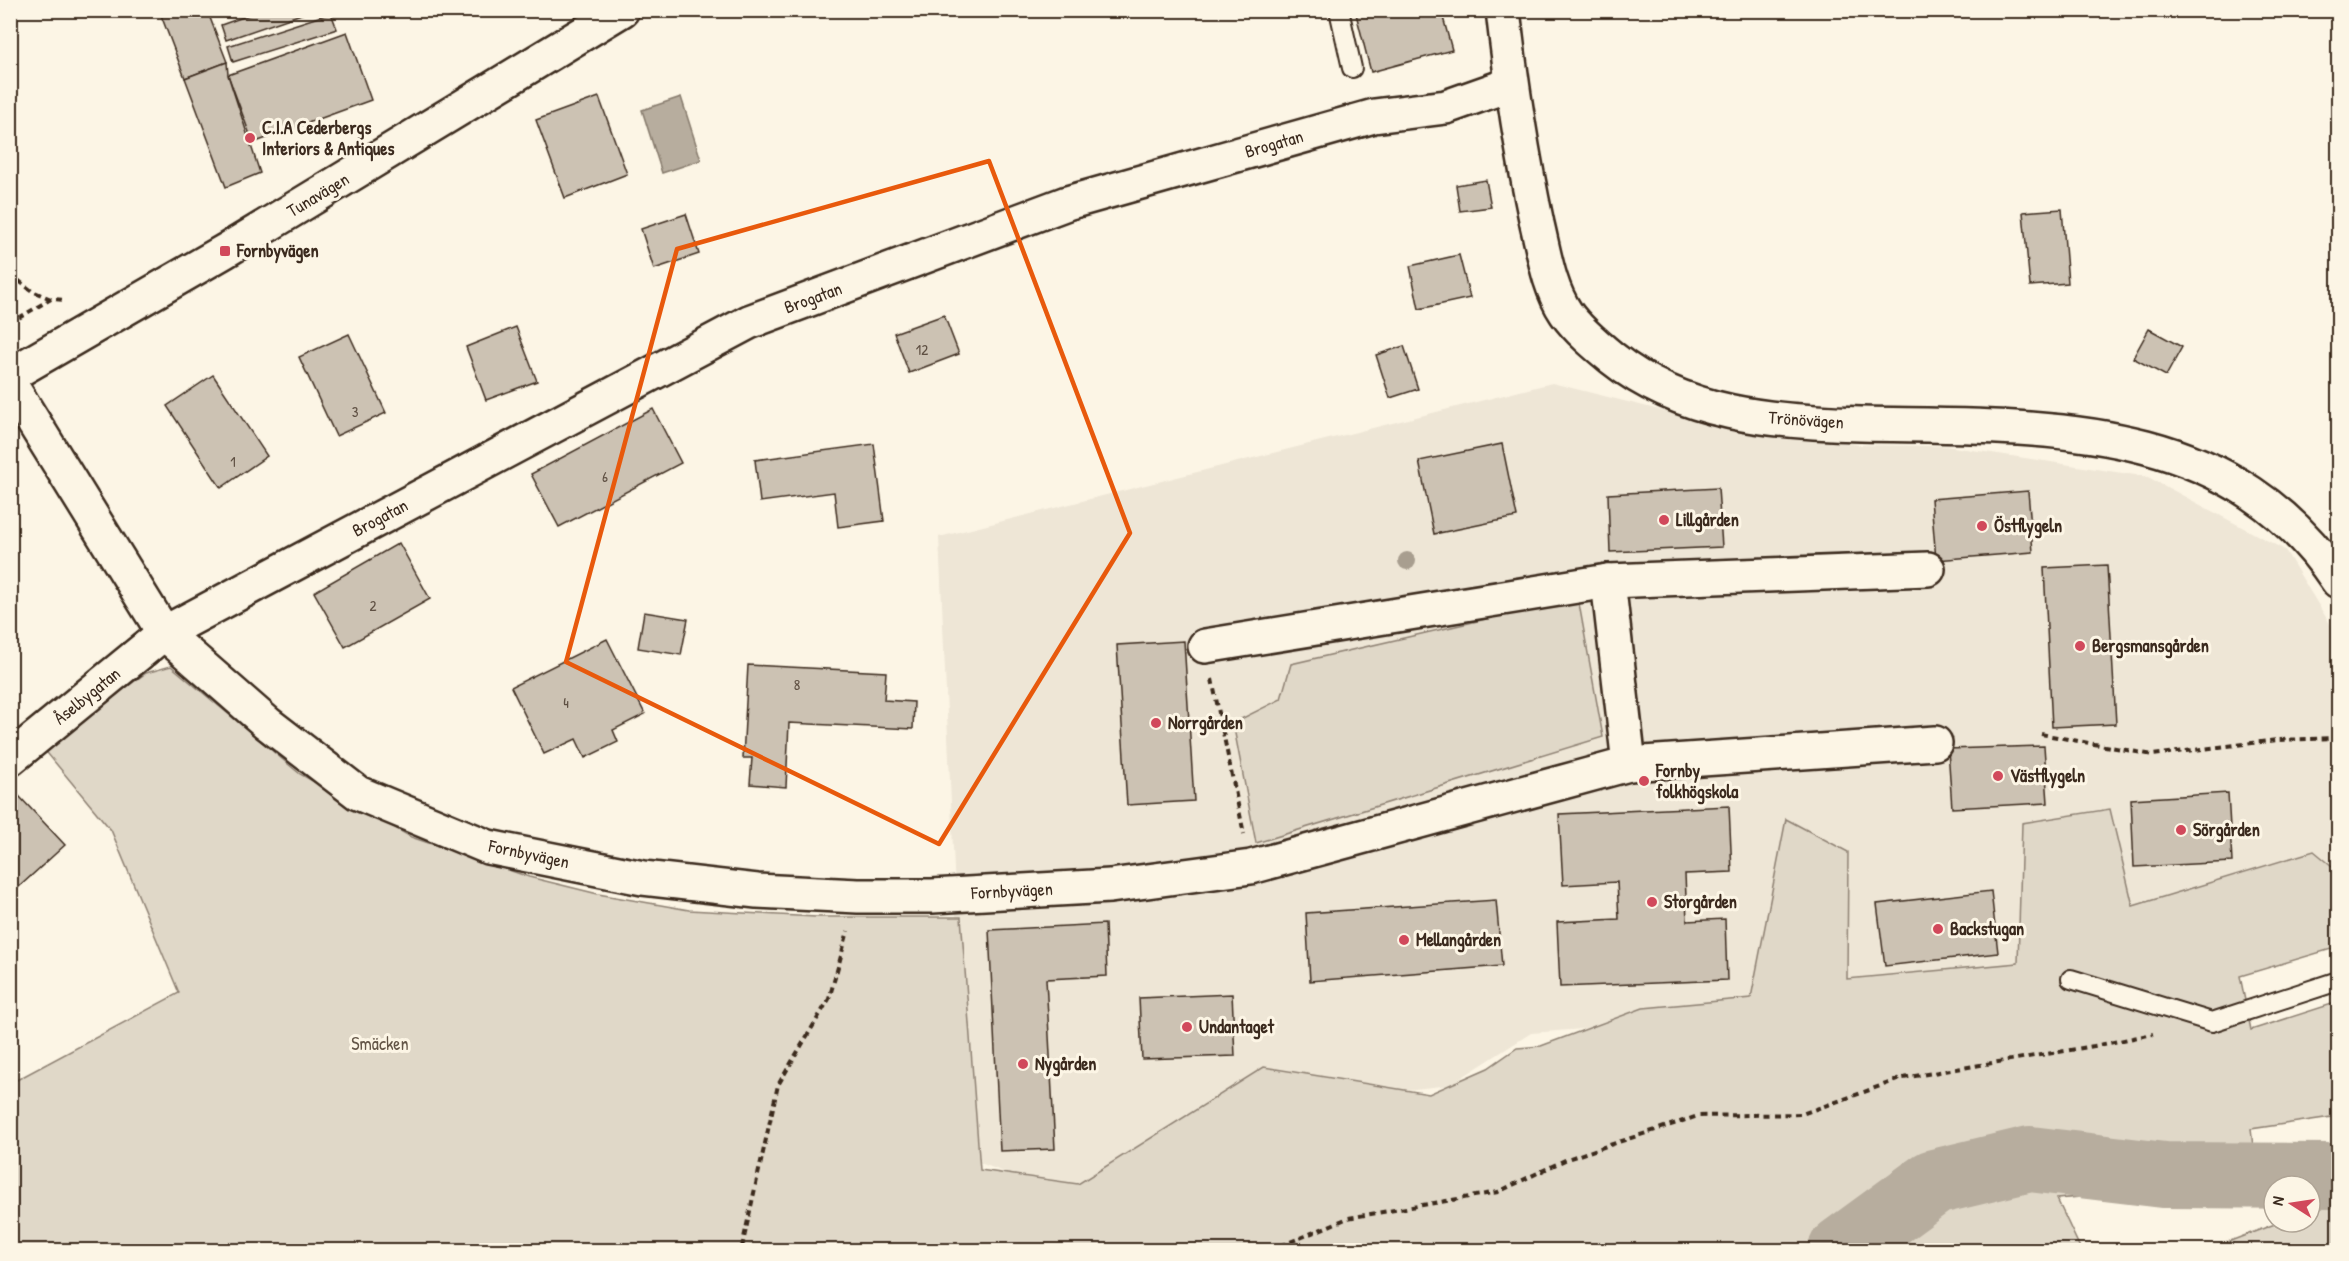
<svg xmlns="http://www.w3.org/2000/svg" width="2349" height="1261" viewBox="0 0 2349 1261" font-family="'Patrick Hand',sans-serif">
<style>
.built{fill:#eee6d6}
.green{fill:#e0d8c8;stroke:#8e8173;stroke-width:1.5}
.water{fill:#b7ad9e;stroke:#85796b;stroke-width:1.5}
.lines{fill:none;stroke-linecap:round;stroke-linejoin:round}
.river{stroke:#b7ad9e;stroke-width:66}
.building{fill:#ccc2b3;stroke:#3b2a1e;stroke-width:1.5}
.service-casing{stroke:#3b2a1e;stroke-width:22}
.minor-casing{stroke:#3b2a1e;stroke-width:38}
.tertiary-casing{stroke:#3b2a1e;stroke-width:38}
.path{stroke:#3b2a1e;stroke-width:4;stroke-dasharray:6 4.5;stroke-linecap:butt}
.service{stroke:#fcf5e5;stroke-width:18}
.minor{stroke:#fcf5e5;stroke-width:33}
.tertiary{stroke:#fcf5e5;stroke-width:33}
.tree{fill:#a89e8f}
.marked{fill:none;stroke:#e8590c;stroke-width:4.5;stroke-linejoin:round}
.poi-dot{fill:#d1495b;stroke:#fcf5e5;stroke-width:2}
.labels{text-anchor:middle;stroke-width:6;stroke-linejoin:round;paint-order:stroke}
.number-label{font-size:15px;fill:#5f5043}
.poi-label{font-size:18px;font-weight:bold;fill:#3b2a1e;stroke:#fcf5e5;text-anchor:start}
.street-label{font-size:18px;fill:#3b2a1e;stroke:#fcf5e5}
.park-label{font-size:18px;fill:#645648;stroke:#fcf5e5}
</style>
<rect width="100%" height="100%" fill="#fcf5e5"/>
<filter id="ink" filterUnits="userSpaceOnUse"><feTurbulence type="fractalNoise" baseFrequency=".0167" numOctaves="2"/><feDisplacementMap in="SourceGraphic" scale="12" xChannelSelector="R" yChannelSelector="G"/><feConvolveMatrix kernelMatrix="1 2 1 2 8 2 1 2 1" color-interpolation-filters="sRGB"/></filter>
<g filter="url(#ink)">
<polygon class="built" points="1552,383 1744,431 1861,445 1946,446 2148,477 2285,550 2338,637 2338,926 1685,1021 1531,1033 1450,1085 1227,1110 1101,1209 967,1158 939,537"/>
<g class="green">
<polygon points="1578,598 1603,737 1256,843 1233,723 1281,699 1291,664"/>
<polygon points="171,666 300,774 411,837 529,877 598,894 689,910 816,917 961,917 980,1170 1078,1184 1264,1067 1429,1094 1488,1068 1517,1048 1541,1046 1643,1008 1751,998 1786,819 1848,852 1847,979 2018,963 2022,823 2110,809 2133,906 2314,851 2338,871 2338,947 2240,976 2251,1030 2338,1002 2338,1116 2251,1129 2257,1182 2057,1199 2081,1250 11,1250 11,1083 179,993 111,830 43,748 146,673"/>
<polygon points="2338,1199 2338,1250 2207,1250 2280,1222 2310,1222 2310,1210"/>
</g>
<polygon class="water" points="681,97 701,160 662,173 642,110"/>
<g class="lines">
<polyline class="river" points="1841,1250 1934,1182 2030,1159 2164,1175 2338,1176"/>
</g>
<g class="building">
<polygon points="159,10 207,10 227,62 185,78"/>
<polygon points="263,10 313,10 226,40 221,25"/>
<polygon points="960,10 997,10 962,17"/>
<polygon points="1355,10 1441,10 1452,50 1371,72"/>
<polygon points="331,13 337,29 233,62 228,46"/>
<polygon points="347,32 371,100 253,143 228,75"/>
<polygon points="227,62 228,75 260,173 226,187 185,78"/>
<polygon points="599,97 627,174 565,198 536,120"/>
<polygon points="1486,180 1491,207 1460,211 1456,185"/>
<polygon points="2062,209 2068,283 2030,286 2023,212"/>
<polygon points="686,214 699,254 654,269 641,229"/>
<polygon points="1459,255 1470,298 1419,309 1410,266"/>
<polygon points="944,315 959,354 909,373 894,333"/>
<polygon points="516,327 537,381 486,400 466,347"/>
<polygon points="2149,329 2182,347 2166,376 2133,358"/>
<polygon points="349,334 386,413 336,436 299,357"/>
<polygon points="1404,346 1418,389 1390,398 1376,355"/>
<polygon points="213,375 267,456 221,488 167,406"/>
<polygon points="653,409 681,463 559,527 531,474"/>
<polygon points="874,444 884,521 838,527 834,492 760,502 755,460"/>
<polygon points="1502,444 1517,517 1434,534 1419,461"/>
<polygon points="1718,488 1722,547 1610,552 1608,494"/>
<polygon points="2028,491 2033,552 1936,560 1931,499"/>
<polygon points="399,543 430,599 345,647 314,592"/>
<polygon points="2107,565 2116,724 2052,727 2044,568"/>
<polygon points="644,612 688,619 681,655 638,648"/>
<polygon points="607,639 645,714 613,730 618,742 585,758 576,739 544,754 511,687"/>
<polygon points="1184,641 1194,801 1127,805 1117,645"/>
<polygon points="748,665 886,672 884,700 914,702 913,729 789,723 786,787 750,784 752,758 743,758"/>
<polygon points="2044,746 2048,803 1952,808 1948,749"/>
<polygon points="2228,793 2232,862 2134,867 2131,799"/>
<polygon points="19,796 65,845 10,895 10,804"/>
<polygon points="1729,806 1732,872 1685,874 1687,921 1725,919 1727,980 1560,987 1557,922 1619,919 1617,882 1563,885 1559,814"/>
<polygon points="1991,891 1998,953 1885,966 1877,904"/>
<polygon points="1496,900 1502,966 1310,981 1306,913"/>
<polygon points="1105,924 1107,976 1046,979 1055,1149 1000,1151 989,930"/>
<polygon points="1232,994 1235,1056 1142,1059 1139,998"/>
</g>
<g class="lines">
<g class="service-casing">
<g id="service">
<polyline points="1339,10 1352,68"/>
<polyline points="2071,979 2212,1022 2338,981"/>
</g>
</g>
<g class="minor-casing">
<g id="minor">
<path d="M1503 10C1511 82 1522 154 1537 224 1544 253 1549 288 1566 313 1578 330 1596 345 1612 358 1683 415 1774 422 1861 424 2038 428 2227 415 2338 581"/>
<polyline points="10,384 164,633 267,723 358,793 488,847 643,878 757,891 858,896 932,896 1110,886 1251,867 1629,764 1935,743"/>
<polyline points="1608,581 1629,764"/>
<polyline points="1205,646 1608,581 1928,569"/>
<polyline points="10,759 164,633 749,322 1067,203 1374,116 1446,107 1511,84"/>
</g>
</g>
<g class="tertiary-casing">
<polyline id="tertiary" points="10,375 225,251 622,10"/>
</g>
<g class="path">
<polyline points="10,274 32,291 51,299"/>
<polyline points="10,323 51,299 66,300"/>
<polyline points="1212,679 1244,834"/>
<polyline points="2041,734 2153,755 2278,740 2338,738"/>
<polyline points="742,1247 778,1085 829,999 848,931"/>
<polyline points="742,1250 742,1247 831,1250"/>
<polyline points="1271,1250 1348,1218 1498,1192 1567,1159 1698,1116 1802,1114 1903,1078 2094,1046 2153,1034"/>
</g>
<use href="#service" class="service"/>
<use href="#minor" class="minor"/>
<use href="#tertiary" class="tertiary"/>
</g>
<circle class="tree" cx="1407" cy="561" r="9"/>
</g>
<path class="marked" d="M989 161 1130 533 939 844 566 662 677 249Z"/>
<g class="poi-dot">
<circle cx="250" cy="138" r="6"/>
<rect x="219" y="245" width="12" height="12" rx="3"/>
<circle cx="1664" cy="520" r="6"/>
<circle cx="1982" cy="526" r="6"/>
<circle cx="2080" cy="646" r="6"/>
<circle cx="1156" cy="723" r="6"/>
<circle cx="1998" cy="776" r="6"/>
<circle cx="1644" cy="781" r="6"/>
<circle cx="2181" cy="830" r="6"/>
<circle cx="1652" cy="902" r="6"/>
<circle cx="1938" cy="929" r="6"/>
<circle cx="1404" cy="940" r="6"/>
<circle cx="1187" cy="1027" r="6"/>
<circle cx="1023" cy="1064" r="6"/>
</g>
<g class="labels">
<g class="number-label">
<text x="922" y="355">12</text>
<text x="355" y="417">3</text>
<text x="233" y="467">1</text>
<text x="605" y="482">6</text>
<text x="373" y="611">2</text>
<text x="797" y="690">8</text>
<text x="566" y="708">4</text>
</g>
<g class="poi-label">
<text x="262" y="134">C.I.A Cederbergs<tspan x="262" dy="21">Interiors &amp; Antiques</tspan></text>
<text x="237" y="257">Fornbyvägen</text>
<text x="1676" y="526">Lillgården</text>
<text x="1994" y="532">Östflygeln</text>
<text x="2092" y="652">Bergsmansgården</text>
<text x="1168" y="729">Norrgården</text>
<text x="1656" y="777">Fornby<tspan x="1656" dy="21">folkhögskola</tspan></text>
<text x="2010" y="782">Västflygeln</text>
<text x="2193" y="836">Sörgården</text>
<text x="1664" y="908">Storgården</text>
<text x="1950" y="935">Backstugan</text>
<text x="1416" y="946">Mellangården</text>
<text x="1199" y="1033">Undantaget</text>
<text x="1035" y="1070">Nygården</text>
</g>
<g class="street-label">
<text transform="translate(1274 144) rotate(-16)" y="6">Brogatan</text>
<text transform="translate(318 195) rotate(-31)" y="6">Tunavägen</text>
<text transform="translate(813 298) rotate(-20)" y="6">Brogatan</text>
<text transform="translate(1806 420) rotate(4)" y="6">Trönövägen</text>
<text transform="translate(380 518) rotate(-28)" y="6">Brogatan</text>
<text transform="translate(87 696) rotate(-39)" y="6">Åselbygatan</text>
<text transform="translate(529 854) rotate(12)" y="6">Fornbyvägen</text>
<text transform="translate(1012 891) rotate(-3)" y="6">Fornbyvägen</text>
</g>
<g class="park-label">
<text x="380" y="1050">Smäcken</text>
</g>
</g>
<rect width="2349" height="1261" fill="none" stroke="#fcf5e5" stroke-width="36"/>
<rect x="18" y="18" width="2313" height="1225" fill="none" stroke="#3b2a1e" stroke-width="2" filter="url(#ink)"/>
<g transform="translate(2292 1204) rotate(282)"><circle r="28" fill="#fcf5e5" stroke="#afa495" stroke-width="1.5"/>
<path d="M0-4.5L10 22L0 15L-10 22Z" fill="#d1495b"/>
<text y="-9" font-size="16" font-weight="bold" text-anchor="middle" fill="#3b2a1e">N</text>
</g>
</svg>
